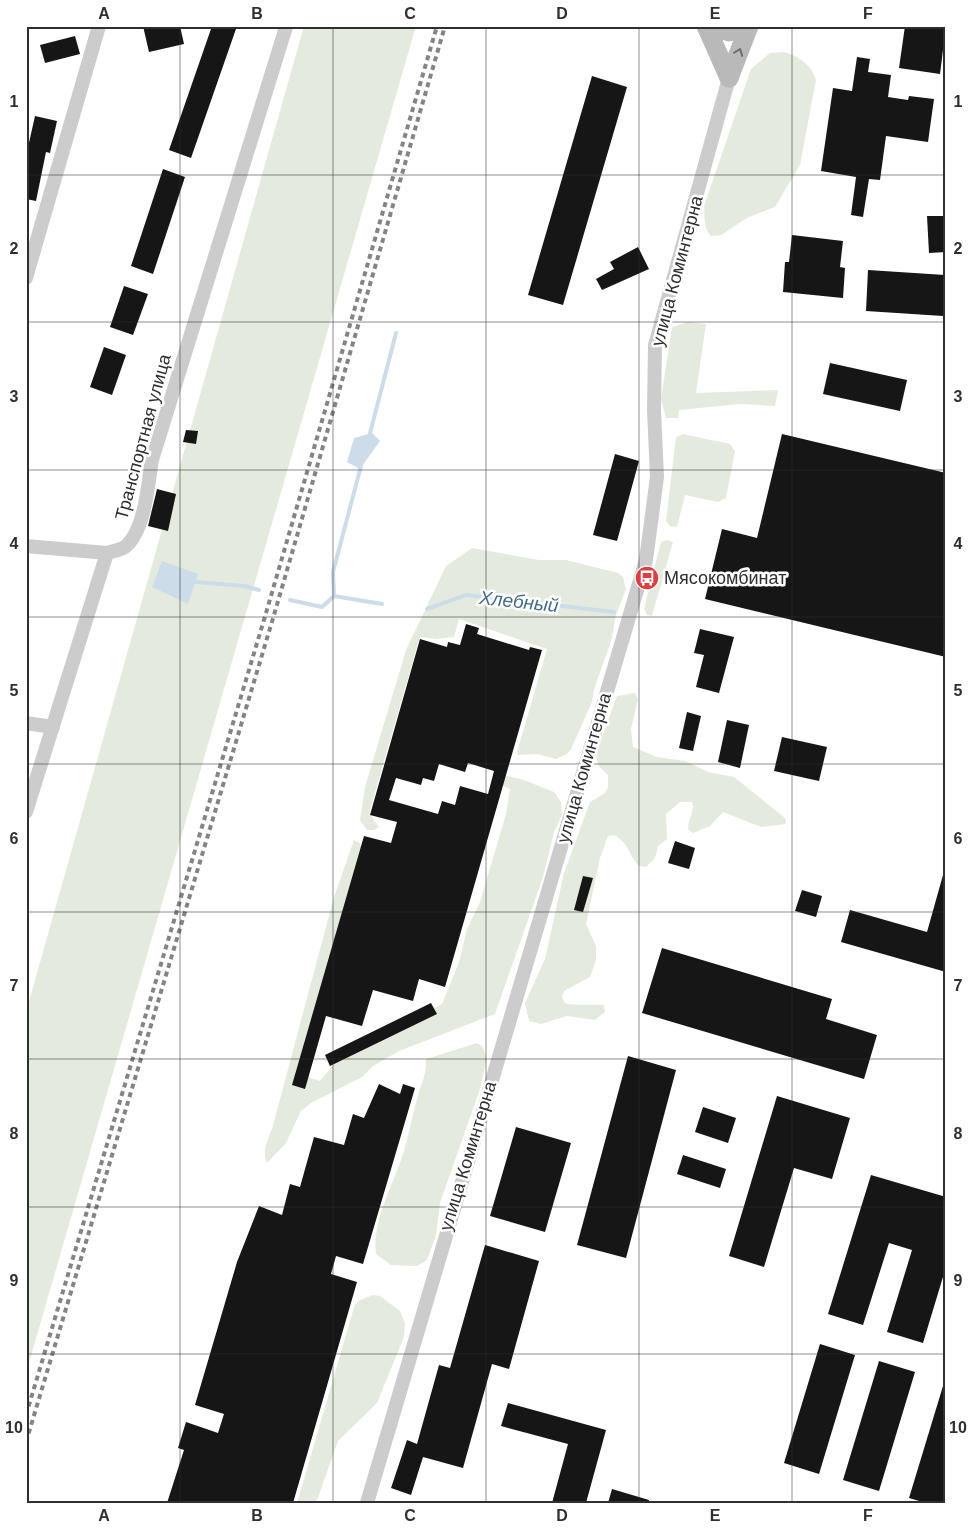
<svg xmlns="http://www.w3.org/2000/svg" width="972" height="1529" viewBox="0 0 972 1529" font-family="Arial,sans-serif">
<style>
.green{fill:#e4ebde}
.water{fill:#ccdce9}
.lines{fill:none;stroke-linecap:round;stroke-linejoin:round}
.stream{stroke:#ccdce9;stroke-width:4}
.building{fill:#161616;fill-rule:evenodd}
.street{stroke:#ccc;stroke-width:14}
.secondary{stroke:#b9b9b9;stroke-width:19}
.rail{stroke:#848484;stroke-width:4;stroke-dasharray:5 4;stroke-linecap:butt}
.oneway{stroke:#6d6d6d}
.grid{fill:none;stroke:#2f2f2f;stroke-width:1;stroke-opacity:0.55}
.labels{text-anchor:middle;stroke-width:5;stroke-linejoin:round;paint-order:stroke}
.street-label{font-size:18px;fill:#2f2f2f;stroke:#fff}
.poi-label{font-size:18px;fill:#2f2f2f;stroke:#fff;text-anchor:start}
.water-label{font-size:19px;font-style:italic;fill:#436b8b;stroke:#fff}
.neatline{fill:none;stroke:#2f2f2f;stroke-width:2}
.grid-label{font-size:16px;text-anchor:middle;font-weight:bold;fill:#2f2f2f}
</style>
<rect width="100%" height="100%" fill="#fff"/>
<g class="green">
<polygon points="304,26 416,26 26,1373 26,1012"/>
<path d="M784 52C800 57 811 64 816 80L800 165 775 207 747 218 721 235 711 236C703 228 705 217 704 206L751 69 770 53Z"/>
<polygon points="688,322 706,324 696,393 778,390 775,406 740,404 679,410 678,418 666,418 661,399 672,327"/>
<polygon points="683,434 730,444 735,451 726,498 718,502 685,495 677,527 670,526 666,521 676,437"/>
<polygon points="667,540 673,542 652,616 647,615 644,609 661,542"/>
<polygon points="472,548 539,560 566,560 618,573 623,577 626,589 616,615 611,642 594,689 592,702 571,749 567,754 556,759 537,754 518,755 517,752 547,649 459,619 454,637 437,639 420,637 369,813 379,827 374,830 367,830 360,820 365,787 406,650 446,566"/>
<path d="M635 693 638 699 631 729 633 747 657 757 685 761 708 772 734 777 785 818 786 824 761 827 723 812 710 826 693 833 688 829C688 819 695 811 692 802H680L666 814 667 839 658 846 655 858 646 867 639 866C627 853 630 844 614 835L608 836 600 858 586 924 596 946V960L590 977 564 991 562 997 565 1003C572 1006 593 1004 604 1005L605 1012 595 1020 567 1016 541 1024 529 1021 525 1003 545 959 564 873 590 802 605 793 608 787V775L598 765 596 753 617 696Z"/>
<path d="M502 775 524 780 554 792 561 802 562 815 554 832 543 877 495 1014 399 1051 373 1066 362 1077 311 1103 301 1111 286 1143 267 1163C262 1152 267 1140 272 1129L334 897 354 840 360 843 363 852 301 1075 320 1081 340 1057 442 1004 459 962 467 929 480 902 506 814 510 789 499 784Z"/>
<path d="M477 1043 482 1046 487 1058 480 1089 440 1203 436 1235 427 1260 417 1266 391 1265 376 1254C372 1219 394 1184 404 1151 409 1134 412 1116 417 1099 421 1084 427 1074 426 1059Z"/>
<polygon points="373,1295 380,1296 400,1311 405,1323 404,1337 377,1403 338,1441 316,1503 297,1503 355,1304 360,1300"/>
</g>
<g class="water">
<polygon points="372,433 380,441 360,469 347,462 354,438"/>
<polygon points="162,561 198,574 188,604 152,587"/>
</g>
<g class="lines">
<g class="stream">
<polyline points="369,437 396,333"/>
<polyline points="196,582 245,586 259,590"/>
<polyline points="334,596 333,572 361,466"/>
<polyline points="290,600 322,607 334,596 382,604"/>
<polyline points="427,609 466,595 614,612"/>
</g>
</g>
<g class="building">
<polygon points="143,26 180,26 184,44 149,52"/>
<polygon points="212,26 237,26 191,158 169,150"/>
<polygon points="905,26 946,26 940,74 899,68"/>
<polygon points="75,36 80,54 45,63 40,45"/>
<polygon points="857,57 870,59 868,72 891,75 888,97 908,100 909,96 934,99 928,142 886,136 880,180 869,179 863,217 851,215 856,177 821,171 833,88 852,91"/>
<polygon points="592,76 627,87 563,305 528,295"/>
<polygon points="35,116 57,121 50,153 46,152 36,201 26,199 26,156"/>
<polygon points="163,169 185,177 153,274 131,266"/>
<polygon points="927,216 946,216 946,252 929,253"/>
<polygon points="792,235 843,241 840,267 845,268 843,298 783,292 785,262 789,262"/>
<polygon points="638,247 649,269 602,290 596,279 614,269 610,262"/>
<polygon points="868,270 945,275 943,316 866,311"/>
<polygon points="124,286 148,294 133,335 110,327"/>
<polygon points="104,347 126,355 112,395 90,387"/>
<polygon points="830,363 907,380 900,411 823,394"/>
<polygon points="186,430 198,431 196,444 183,442"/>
<polygon points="782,434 946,473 946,657 705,599 722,529 757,538"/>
<polygon points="615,454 639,461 617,541 593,535"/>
<polygon points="157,489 176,494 168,531 148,526"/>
<path d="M466 624 479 628 477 634 529 650 530 647 542 650 445 987 419 979 413 1001 373 990 362 1026 326 1016 305 1089 292 1085 364 836 391 843 397 822 370 815 420 639 447 647 448 642 460 645ZM468 763 494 771 488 794 460 786 455 805 442 801 438 814 389 800 396 778 421 785 423 778 434 781 439 764 465 772Z"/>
<polygon points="700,629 734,637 719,693 696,687 704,655 694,653"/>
<polygon points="687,712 701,716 693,751 679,748"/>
<polygon points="727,720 749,725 740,768 718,762"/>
<polygon points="782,737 827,747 819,781 774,771"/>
<polygon points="675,841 695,848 689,869 668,863"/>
<polygon points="943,875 946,876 946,972 841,942 850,910 927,932"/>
<polygon points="583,876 593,878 583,912 574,910"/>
<polygon points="802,890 822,896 816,917 795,911"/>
<polygon points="662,948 832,999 826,1019 877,1035 864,1079 642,1013"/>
<polygon points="431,1003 437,1014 330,1066 325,1055"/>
<polygon points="628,1056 676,1070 626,1258 577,1245"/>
<polygon points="379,1084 400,1094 403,1084 415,1088 363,1264 336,1256 331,1274 357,1282 293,1503 167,1503 184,1450 178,1448 186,1422 218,1433 224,1414 195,1405 237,1262 259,1206 282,1215 290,1184 300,1187 314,1137 344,1145 353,1114 364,1118"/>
<polygon points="777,1096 850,1118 832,1179 794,1168 764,1267 729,1256"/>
<polygon points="703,1107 736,1118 728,1143 695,1132"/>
<polygon points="516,1127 571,1143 545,1232 490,1216"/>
<polygon points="683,1155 726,1169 720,1188 677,1174"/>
<polygon points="871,1175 946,1197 946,1267 923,1343 887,1332 912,1250 889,1243 863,1325 828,1314"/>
<polygon points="485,1245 539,1261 509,1369 492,1364 463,1468 423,1457 411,1495 391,1488 407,1440 417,1444 439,1365 450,1368"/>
<polygon points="820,1344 855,1355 819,1474 784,1463"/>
<polygon points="879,1361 915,1372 879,1491 843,1480"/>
<polygon points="943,1386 946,1386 946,1503 926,1503 909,1498"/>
<polygon points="508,1403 606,1430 586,1503 552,1503 568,1444 501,1426"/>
<polygon points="612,1489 649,1500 649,1503 608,1503"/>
</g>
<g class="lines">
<g class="street">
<polyline points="26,278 99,26"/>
<polyline points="26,546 107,553"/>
<polyline points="26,723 53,727"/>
<path d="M26 812 107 553C113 551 122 550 126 546 145 530 148 484 152 460L286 27"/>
<polyline points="367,1503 646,560 657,477 654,410 655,345 729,78"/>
</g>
<g class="secondary">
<polyline points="706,26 729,78"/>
<polyline points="711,26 729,32 749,26"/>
<polyline points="729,78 749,26"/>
</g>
<g class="rail">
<polyline points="26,1415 266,613 437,26"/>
<polyline points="26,1442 274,615 445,26"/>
</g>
</g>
<defs><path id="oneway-chevron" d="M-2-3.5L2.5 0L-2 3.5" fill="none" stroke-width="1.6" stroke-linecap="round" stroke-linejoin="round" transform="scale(1.25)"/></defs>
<use class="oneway" href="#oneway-chevron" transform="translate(739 52) rotate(-69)"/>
<path class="grid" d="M180 26V1503M333 26V1503M486 26V1503M639 26V1503M792 26V1503M26 175H946M26 322H946M26 470H946M26 617H946M26 764H946M26 912H946M26 1059H946M26 1207H946M26 1354H946"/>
<defs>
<g id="bus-disc" transform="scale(1.25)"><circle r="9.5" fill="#d84043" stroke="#fff"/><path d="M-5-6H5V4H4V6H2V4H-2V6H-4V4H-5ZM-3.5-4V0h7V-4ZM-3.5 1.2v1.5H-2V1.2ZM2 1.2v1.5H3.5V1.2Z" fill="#fff"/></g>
</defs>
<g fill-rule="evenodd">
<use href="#bus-disc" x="647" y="578"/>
</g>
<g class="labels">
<g class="street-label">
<text transform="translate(677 271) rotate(-75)" y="6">улица Коминтерна</text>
<text transform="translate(143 437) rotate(-75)" y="6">Транспортная улица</text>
<text transform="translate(584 768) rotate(-74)" y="6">улица Коминтерна</text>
<text transform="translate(468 1156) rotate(-73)" y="6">улица Коминтерна</text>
</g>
<g class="poi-label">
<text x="664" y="584">Мясокомбинат</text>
</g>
<g class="water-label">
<text transform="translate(519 601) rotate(6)" y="7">Хлебный</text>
</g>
</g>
<rect width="972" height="1529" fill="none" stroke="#ffffff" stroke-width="55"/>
<rect x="28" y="28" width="916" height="1474" class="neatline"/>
<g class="grid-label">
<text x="104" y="19">A</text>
<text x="257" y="19">B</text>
<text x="410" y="19">C</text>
<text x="562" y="19">D</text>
<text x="715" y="19">E</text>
<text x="868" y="19">F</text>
<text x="14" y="107">1</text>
<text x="958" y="107">1</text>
<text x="14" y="254">2</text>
<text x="958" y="254">2</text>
<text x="14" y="402">3</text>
<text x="958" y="402">3</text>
<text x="14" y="549">4</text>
<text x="958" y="549">4</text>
<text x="14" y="696">5</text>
<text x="958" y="696">5</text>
<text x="14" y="844">6</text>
<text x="958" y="844">6</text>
<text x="14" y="991">7</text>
<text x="958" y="991">7</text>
<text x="14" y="1139">8</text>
<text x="958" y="1139">8</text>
<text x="14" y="1286">9</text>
<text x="958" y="1286">9</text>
<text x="14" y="1433">10</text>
<text x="958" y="1433">10</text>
<text x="104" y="1521">A</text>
<text x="257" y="1521">B</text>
<text x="410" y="1521">C</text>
<text x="562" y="1521">D</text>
<text x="715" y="1521">E</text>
<text x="868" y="1521">F</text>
</g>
</svg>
